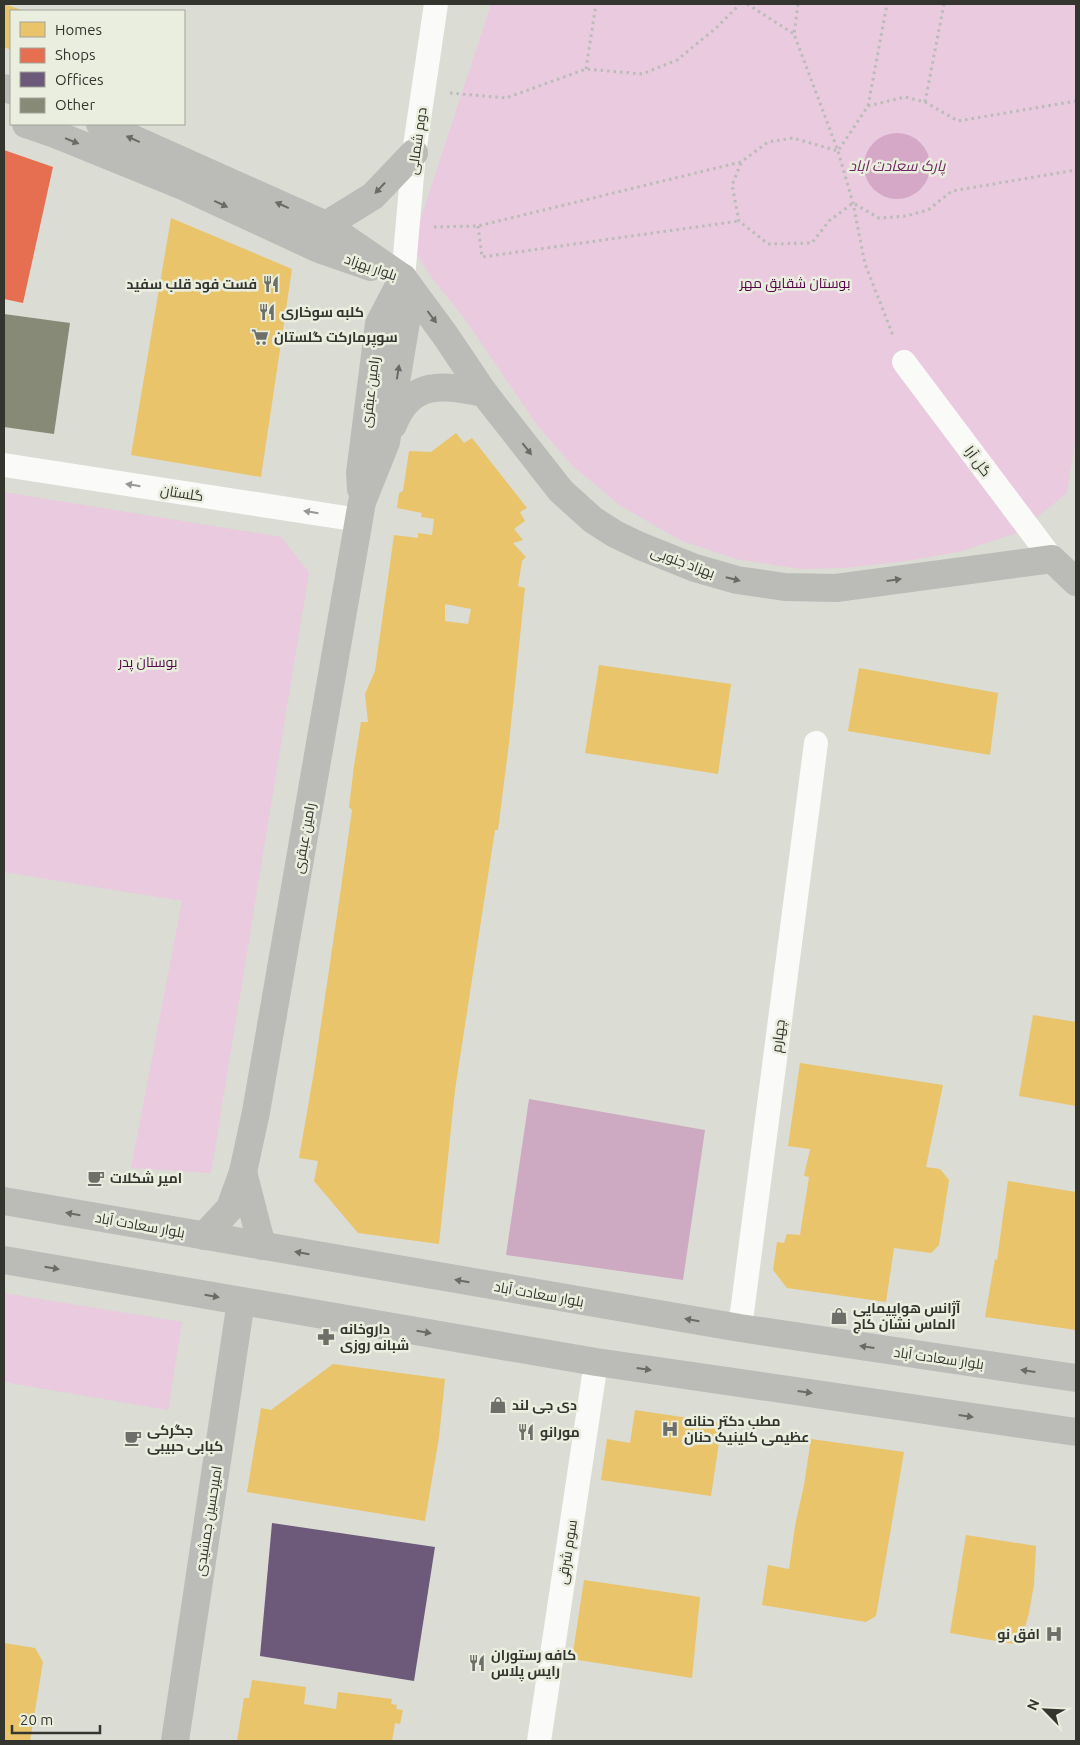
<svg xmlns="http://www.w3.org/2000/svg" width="1080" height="1745" viewBox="0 0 1080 1745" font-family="Ubuntu,Cairo,sans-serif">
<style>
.green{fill:#e9cade}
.forest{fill:#cdaac2}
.water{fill:#d5a8c8}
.homes{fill:#e9c46a;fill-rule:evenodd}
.shops{fill:#e76f51}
.offices{fill:#6d597a}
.building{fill:#878a76}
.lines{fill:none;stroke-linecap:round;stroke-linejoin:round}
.path{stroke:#bbbcb8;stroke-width:3;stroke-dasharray:2.5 4;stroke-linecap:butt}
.street{stroke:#fafaf9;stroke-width:24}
.secondary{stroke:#bbbcb7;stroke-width:28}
.oneway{fill:#6a6b65}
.oneway2{fill:#979894}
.labels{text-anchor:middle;stroke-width:5;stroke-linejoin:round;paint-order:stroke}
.street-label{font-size:14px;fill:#34352f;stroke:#eaeede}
.park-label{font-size:14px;fill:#55064a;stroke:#eaeede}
.poi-label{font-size:14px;font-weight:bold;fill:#34352f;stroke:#eaeede;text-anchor:start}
.water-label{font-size:15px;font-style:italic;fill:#712664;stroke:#eaeede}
</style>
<rect width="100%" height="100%" fill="#dbdcd4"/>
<g class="green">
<polygon points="491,4 1076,4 1076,436 1067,493 1017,533 958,552 906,561 844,568 800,569 736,559 680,540 621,506 573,466 537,425 465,319 432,278 414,250 413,242"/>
<polygon points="4,492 281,537 309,572 211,1173 131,1168 182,901 4,872"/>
<polygon points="4,1293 182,1322 168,1410 4,1382"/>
</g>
<polygon class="forest" points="529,1099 705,1130 683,1280 506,1255"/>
<circle class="water" cx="897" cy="166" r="33"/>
<g class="homes">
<polygon points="4,4 25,11 11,11 11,50 4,47"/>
<polygon points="171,218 292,269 261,477 131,455"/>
<path d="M456 433 464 443 472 438 527 508 520 512 525 521 514 529 523 540 513 543 526 557 522 561 518 586 525 588 509 743 498 830H495L455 1090 439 1244 358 1233 314 1181 318 1161 299 1158 314 1072 340 895 352 810 349 807 354 766 361 722H368L365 694 375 671 394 535 418 538V533L432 535 434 519 421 517 422 513 397 508 399 493 403 491 409 451 431 452ZM445 604 471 609 468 624 445 621Z"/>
<polygon points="599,665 731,684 718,774 585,753"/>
<polygon points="859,668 998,693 990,755 848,731"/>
<polygon points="1033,1015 1076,1022 1076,1106 1019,1096"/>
<polygon points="800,1063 943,1085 926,1167 940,1169 949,1180 939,1245 931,1253 894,1248 886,1302 787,1288 773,1270 777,1242 784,1243 787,1234 800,1235 809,1177 804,1176 810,1149 788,1146"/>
<polygon points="1008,1181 1076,1192 1076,1330 985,1317 995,1259 997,1260"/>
<polygon points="333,1364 445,1379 439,1437 425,1521 247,1492 261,1408 271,1410"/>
<polygon points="635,1410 722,1423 711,1496 601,1480 607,1439 630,1443"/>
<polygon points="811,1439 904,1452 876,1616 866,1622 762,1605 768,1565 789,1569 795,1526 804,1485"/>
<polygon points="966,1535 1036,1546 1034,1584 1029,1613 1020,1645 950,1633"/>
<polygon points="584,1580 700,1597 692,1678 572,1659"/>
<polygon points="4,1643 35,1648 43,1662 30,1741 4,1741"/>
<polygon points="252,1680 306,1687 304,1704 336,1709 338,1692 392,1699 391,1704 397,1705 396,1709 403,1710 400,1724 395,1723 392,1741 237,1741 244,1698 249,1698"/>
</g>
<polygon class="shops" points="4,150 53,167 23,303 4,299"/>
<polygon class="offices" points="272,1523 435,1547 414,1681 260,1656"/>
<polygon class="building" points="4,314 70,323 54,434 4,427"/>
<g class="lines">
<g class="path">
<polyline points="747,4 794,34"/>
<polyline points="798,4 794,34 838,151 853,203 865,264 894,338"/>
<polyline points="586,69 596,4"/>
<polyline points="450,93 506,98 586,69 642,74 677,60 716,28 740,4"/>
<polyline points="925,102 944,4"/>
<polyline points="868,106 887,4"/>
<polyline points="741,163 732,185 739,221 768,244 812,243 829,221 853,203 879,218 906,216 928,210 952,191 1076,170"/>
<polyline points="478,226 482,257 739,221"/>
<polyline points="434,227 478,226 741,162 768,142 793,138 838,151 868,106 905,97 925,102 958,121 1076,101"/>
</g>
<g class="street">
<polyline points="403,278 414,153 436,4"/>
<polyline points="904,362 1052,559"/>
<polyline points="4,465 359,520"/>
<polyline points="740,1328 816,743"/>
<polyline points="539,1741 596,1362"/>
</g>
<g class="secondary">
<polyline points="4,88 11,90"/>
<polyline points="26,124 55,134 183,186 319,249 371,267"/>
<polyline points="100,124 326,225 403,278 445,335 484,393 561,491 593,520 615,534 640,546 695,568 737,580 785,587 836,588 1052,559 1076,582"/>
<polyline points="326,225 373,196 414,153"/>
<path d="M393 425C411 379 443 385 484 393"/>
<polyline points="361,489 360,473 379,324 403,278"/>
<polyline points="243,1172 262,1246"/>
<polyline points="4,1201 740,1328 1076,1378"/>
<polyline points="204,1236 230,1208 243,1172 256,1112 362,502 386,442 406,322 403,278"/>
<polyline points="4,1260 596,1362 1076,1432"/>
<polyline points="175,1741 241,1301"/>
</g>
</g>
<defs><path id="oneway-solid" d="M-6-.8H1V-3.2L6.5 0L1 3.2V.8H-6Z" transform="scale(1.25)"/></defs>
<g class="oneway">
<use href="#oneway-solid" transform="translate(133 139) rotate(-156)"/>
<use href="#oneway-solid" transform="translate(72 141) rotate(22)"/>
<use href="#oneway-solid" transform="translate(380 188) rotate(133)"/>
<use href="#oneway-solid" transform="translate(221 204) rotate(25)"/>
<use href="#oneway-solid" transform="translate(282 205) rotate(-156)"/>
<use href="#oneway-solid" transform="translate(432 317) rotate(53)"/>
<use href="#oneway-solid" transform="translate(398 372) rotate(-81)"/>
<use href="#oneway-solid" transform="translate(527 449) rotate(52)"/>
<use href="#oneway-solid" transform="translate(733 579) rotate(14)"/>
<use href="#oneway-solid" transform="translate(894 580) rotate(-8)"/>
<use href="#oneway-solid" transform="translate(73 1214) rotate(-170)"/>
<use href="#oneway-solid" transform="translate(302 1253) rotate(-170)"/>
<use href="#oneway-solid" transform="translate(52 1268) rotate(10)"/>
<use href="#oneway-solid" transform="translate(462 1281) rotate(-170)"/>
<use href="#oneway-solid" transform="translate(212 1296) rotate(10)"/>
<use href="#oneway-solid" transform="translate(692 1320) rotate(-170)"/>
<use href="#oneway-solid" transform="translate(424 1332) rotate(10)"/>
<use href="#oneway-solid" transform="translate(867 1347) rotate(-172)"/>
<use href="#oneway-solid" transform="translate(644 1369) rotate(8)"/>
<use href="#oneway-solid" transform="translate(1028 1371) rotate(-172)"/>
<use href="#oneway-solid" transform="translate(805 1392) rotate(8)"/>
<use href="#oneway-solid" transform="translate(966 1416) rotate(8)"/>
</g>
<g class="oneway2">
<use href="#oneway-solid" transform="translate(133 485) rotate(-171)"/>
<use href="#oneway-solid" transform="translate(311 512) rotate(-171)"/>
</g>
<defs>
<g id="restaurant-bare" transform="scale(1.35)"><path d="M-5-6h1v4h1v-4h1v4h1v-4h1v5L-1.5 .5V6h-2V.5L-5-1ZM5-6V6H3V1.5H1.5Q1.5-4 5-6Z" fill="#6e6f69" stroke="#eaeede" stroke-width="2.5" paint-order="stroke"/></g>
<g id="supermarket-bare" transform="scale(1.35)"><path d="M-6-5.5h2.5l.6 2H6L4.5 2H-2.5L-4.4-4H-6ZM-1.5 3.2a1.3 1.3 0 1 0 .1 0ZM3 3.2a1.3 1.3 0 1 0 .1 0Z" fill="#6e6f69" stroke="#eaeede" stroke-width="2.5" paint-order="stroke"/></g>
<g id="cafe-bare" transform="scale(1.35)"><path d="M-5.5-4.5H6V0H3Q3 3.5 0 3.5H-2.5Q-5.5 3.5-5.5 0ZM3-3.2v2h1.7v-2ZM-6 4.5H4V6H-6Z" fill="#6e6f69" stroke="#eaeede" stroke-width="2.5" paint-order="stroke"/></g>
<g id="shop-bare" transform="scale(1.35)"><path d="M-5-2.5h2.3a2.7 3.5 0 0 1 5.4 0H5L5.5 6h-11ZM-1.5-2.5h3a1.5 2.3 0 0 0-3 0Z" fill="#6e6f69" stroke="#eaeede" stroke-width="2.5" paint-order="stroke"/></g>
<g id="pharmacy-bare" transform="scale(1.35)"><path d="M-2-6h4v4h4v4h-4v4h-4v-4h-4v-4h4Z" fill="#6e6f69" stroke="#eaeede" stroke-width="2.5" paint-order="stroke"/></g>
<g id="hospital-bare" transform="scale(1.35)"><path d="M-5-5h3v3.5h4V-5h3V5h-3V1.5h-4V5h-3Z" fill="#6e6f69" stroke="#eaeede" stroke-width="2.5" paint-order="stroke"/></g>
</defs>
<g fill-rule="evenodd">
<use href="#restaurant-bare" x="271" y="284"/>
<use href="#restaurant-bare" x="267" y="312"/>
<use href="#supermarket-bare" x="260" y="337"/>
<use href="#cafe-bare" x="96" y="1178"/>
<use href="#shop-bare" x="839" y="1316"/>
<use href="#pharmacy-bare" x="326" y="1337"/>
<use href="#shop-bare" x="498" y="1405"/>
<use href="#hospital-bare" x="670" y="1429"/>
<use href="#restaurant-bare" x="526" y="1432"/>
<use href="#cafe-bare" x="133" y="1438"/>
<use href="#hospital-bare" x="1054" y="1634"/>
<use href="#restaurant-bare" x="477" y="1663"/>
</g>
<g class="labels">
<g class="street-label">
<text transform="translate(417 141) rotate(-82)" y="5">دوم شمالی</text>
<text transform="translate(371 267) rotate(19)" y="5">بلوار بهزاد</text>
<text transform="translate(370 392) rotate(-83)" y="5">رامین عبقری</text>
<text transform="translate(978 461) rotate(53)" y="5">گل آرا</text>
<text transform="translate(182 493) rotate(9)" y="5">گلستان</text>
<text transform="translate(683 562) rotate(20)" y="5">بهزاد جنوبی</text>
<text transform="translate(304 838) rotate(-80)" y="5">رامین عبقری</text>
<text transform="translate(778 1036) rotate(-83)" y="5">چهارم</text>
<text transform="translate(140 1225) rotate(10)" y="5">بلوار سعادت آباد</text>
<text transform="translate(539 1294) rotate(10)" y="5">بلوار سعادت آباد</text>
<text transform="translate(939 1358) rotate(8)" y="5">بلوار سعادت آباد</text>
<text transform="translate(208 1521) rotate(-81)" y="5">امیرحسین جمشیدی</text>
<text transform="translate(567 1552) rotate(-81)" y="5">سوم شرقی</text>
</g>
<g class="park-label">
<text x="795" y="288">بوستان شقایق مهر</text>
<text x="148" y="667">بوستان پدر</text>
</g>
<g class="poi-label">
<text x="257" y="289" text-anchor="end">فست فود قلب سفید</text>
<text x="281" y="317">کلبه سوخاری</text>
<text x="274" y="342">سوپرمارکت گلستان</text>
<text x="110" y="1183">امیر شکلات</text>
<text x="853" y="1313">آژانس هواپیمایی<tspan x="853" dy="16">الماس نشان کاج</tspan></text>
<text x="340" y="1334">داروخانه<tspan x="340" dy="16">شبانه روزی</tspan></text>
<text x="512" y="1410">دی جی لند</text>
<text x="684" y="1426">مطب دکتر حنانه<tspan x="684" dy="16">عظیمی کلینیک حنان</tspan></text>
<text x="147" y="1435">جگرکی<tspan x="147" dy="16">کبابی حبیبی</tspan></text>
<text x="540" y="1437">مورانو</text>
<text x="1040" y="1639" text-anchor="end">افق نو</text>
<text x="491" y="1660">کافه رستوران<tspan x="491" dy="16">رایس پلاس</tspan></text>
</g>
<g class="water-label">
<text x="897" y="171">پارک سعادت اباد</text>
</g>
</g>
<rect width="1080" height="1745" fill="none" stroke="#34352f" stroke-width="10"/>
<rect x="10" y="10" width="175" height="115" fill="#eaeede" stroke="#a1a498"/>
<rect x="20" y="22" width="25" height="15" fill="#e9c46a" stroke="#a1a498"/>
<text x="55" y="35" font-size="15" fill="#34352f">Homes</text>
<rect x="20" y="48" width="25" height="15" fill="#e76f51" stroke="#a1a498"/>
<text x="55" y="60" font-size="15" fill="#34352f">Shops</text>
<rect x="20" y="72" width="25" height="15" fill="#6d597a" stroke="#a1a498"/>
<text x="55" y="85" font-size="15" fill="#34352f">Offices</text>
<rect x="20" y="98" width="25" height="15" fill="#878a76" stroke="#a1a498"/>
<text x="55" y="110" font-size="15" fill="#34352f">Other</text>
<g transform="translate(1045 1710) rotate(294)" stroke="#eaeede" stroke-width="4" paint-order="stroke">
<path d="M0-4L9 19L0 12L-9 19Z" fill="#34352f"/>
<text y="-8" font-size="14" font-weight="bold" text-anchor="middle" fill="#34352f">N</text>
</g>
<path d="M12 1725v8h88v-8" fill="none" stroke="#34352f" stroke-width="2.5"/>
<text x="20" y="1725" font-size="15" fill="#34352f" stroke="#eaeede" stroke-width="4" paint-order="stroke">20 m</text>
</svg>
